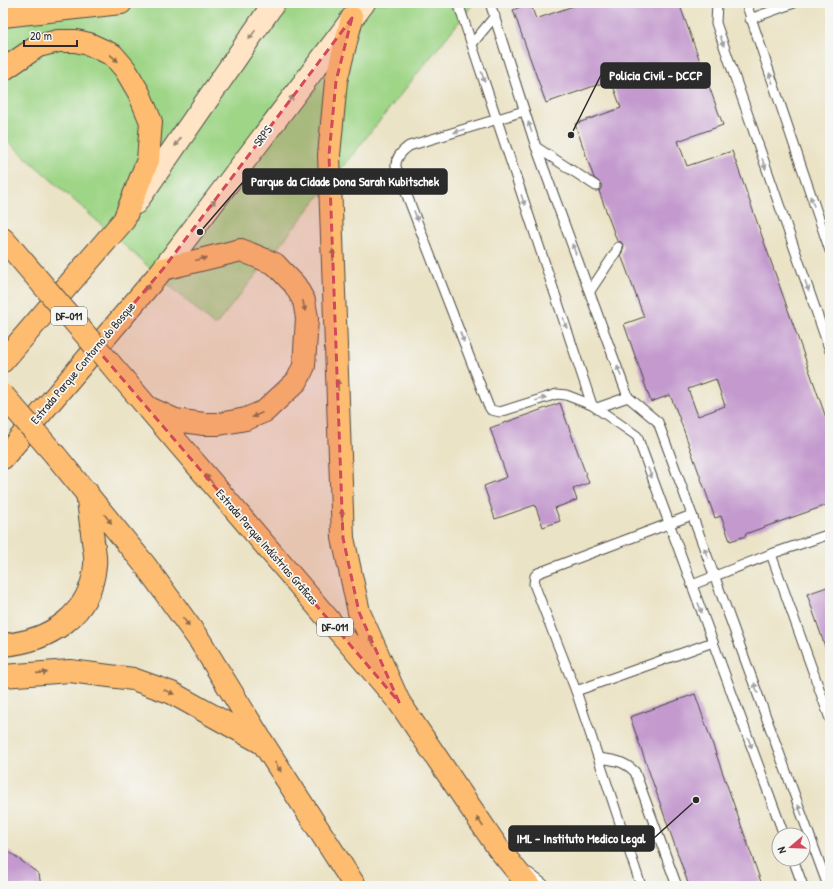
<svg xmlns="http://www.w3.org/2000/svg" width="833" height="889" viewBox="0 0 833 889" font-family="'Patrick Hand',sans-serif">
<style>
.green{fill:#9ed586;stroke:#648058}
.building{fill:#c399ce;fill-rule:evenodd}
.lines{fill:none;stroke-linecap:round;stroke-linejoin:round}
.service-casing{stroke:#484742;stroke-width:11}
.secondary-casing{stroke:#484742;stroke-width:24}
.primary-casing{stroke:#484742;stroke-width:24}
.service{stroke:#fff;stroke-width:9}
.secondary{stroke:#ffe4c6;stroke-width:22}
.primary{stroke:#febc70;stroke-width:22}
.primary-bridge-casing{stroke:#484742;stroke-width:24;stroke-linecap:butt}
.primary-bridge{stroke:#febc70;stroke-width:22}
.oneway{fill:#958878}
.oneway2{fill:#a0a0a0}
.oneway3{fill:#8a6c4a}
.marked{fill:#d1495b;fill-opacity:0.2;stroke:#d1495b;stroke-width:3;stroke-dasharray:8 5;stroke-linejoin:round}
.labels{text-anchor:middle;stroke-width:3.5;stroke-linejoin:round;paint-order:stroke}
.shield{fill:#f6f6f2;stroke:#686867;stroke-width:1}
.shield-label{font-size:11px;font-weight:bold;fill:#2b2b2b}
.street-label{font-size:12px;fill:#2b2b2b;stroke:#f6f6f2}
.leader{fill:none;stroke:#2b2b2b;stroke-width:1.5}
.callout-dot{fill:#2b2b2b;stroke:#f6f6f2;stroke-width:1.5}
.callout{fill:#2b2b2b;stroke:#2b2b2b;stroke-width:1.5}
.callout-label{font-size:13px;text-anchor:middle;font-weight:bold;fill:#fff}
</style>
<rect width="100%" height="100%" fill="#f6f6f2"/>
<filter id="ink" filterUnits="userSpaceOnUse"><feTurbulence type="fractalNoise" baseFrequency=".025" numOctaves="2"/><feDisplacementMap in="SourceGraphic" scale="8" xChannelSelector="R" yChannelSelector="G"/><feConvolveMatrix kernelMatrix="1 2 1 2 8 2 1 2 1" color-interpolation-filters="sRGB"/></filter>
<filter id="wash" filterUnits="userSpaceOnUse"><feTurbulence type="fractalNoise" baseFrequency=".012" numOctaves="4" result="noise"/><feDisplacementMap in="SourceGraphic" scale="16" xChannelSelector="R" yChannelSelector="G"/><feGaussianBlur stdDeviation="0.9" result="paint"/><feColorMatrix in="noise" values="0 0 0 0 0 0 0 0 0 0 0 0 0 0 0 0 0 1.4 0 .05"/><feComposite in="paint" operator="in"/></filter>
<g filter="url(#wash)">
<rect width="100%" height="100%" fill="#ebe3c6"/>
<polygon class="green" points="3,3 474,3 215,326 3,137"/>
<g id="blocks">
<g class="building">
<path d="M530 3 536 19 582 3H679L723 125 678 141 687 166 732 151 830 429V504L745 534 746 536 730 541 721 516 715 518 679 417 670 395 651 402 624 324 644 317 621 255 624 246 621 242 617 241 599 191 601 189V184L594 178 575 124 621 108 611 80 546 103 513 10ZM716 379 725 406 698 416 688 389Z"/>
<polygon points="560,403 589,483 573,489 577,500 555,508 560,521 543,527 535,505 495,519 484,486 507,477 490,428"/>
<polygon points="830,586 830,654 828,655 807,594"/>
<polygon points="695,694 761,882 750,886 689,886 630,717"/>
<polygon points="3,847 39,874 41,886 3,886"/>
</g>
</g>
</g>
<g filter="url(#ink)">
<use href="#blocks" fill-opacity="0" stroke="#484742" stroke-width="1"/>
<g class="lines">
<g class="service-casing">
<g id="service">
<polyline points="458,3 592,405 637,436 784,835"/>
<polyline points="490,3 536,147 628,397 658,422 828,886"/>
<polyline points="717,3 716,23 830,351"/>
<polyline points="746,3 830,251"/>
<polyline points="750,19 794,3"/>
<polyline points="472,44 495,16"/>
<path d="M524 111 409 146C402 151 395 158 396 167L488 405 491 410 500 412 557 394 566 395 592 405"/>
<polyline points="536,147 596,186"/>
<polyline points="590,291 616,252 618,247"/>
<polyline points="597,408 628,397"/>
<polyline points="771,554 830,719"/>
<polyline points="692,585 771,554 830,534"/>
<polyline points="576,691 713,642"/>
<path d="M599 758C614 760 624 761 635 772L677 886"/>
<polyline points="793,859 803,886"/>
<polyline points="529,873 546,886"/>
<polyline points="641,886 576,691 534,584 535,576 538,573 692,515"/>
</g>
</g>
<g class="secondary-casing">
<g id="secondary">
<polyline points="136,203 274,3"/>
<polyline points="163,269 364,3"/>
</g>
</g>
<g class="primary-casing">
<g id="primary">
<polyline points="3,16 121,3"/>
<polyline points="352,18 336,81 329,155 343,538 359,612 399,702"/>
<polyline points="3,70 38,46 58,41 76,41 89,44 113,55 125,69 139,93 151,122 148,160 124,220 3,361"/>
<polyline points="3,239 13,250"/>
<polyline points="125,381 399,702 498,848 529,886"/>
<polyline points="56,456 145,565 200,641 263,743 355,886"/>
<polyline points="3,458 163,269 241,250 275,264 295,285 304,301 307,318 304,366 297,381 265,411 246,419 219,424 204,424 175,420 147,407"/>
<path d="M3 645C50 641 91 615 95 565 96 557 94 548 93 541 91 525 89 508 87 492"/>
<polyline points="3,676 70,671 133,679 172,693 262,743"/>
</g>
</g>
<use href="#service" class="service"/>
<use href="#secondary" class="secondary"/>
<use href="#primary" class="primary"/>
<g class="primary-bridge-casing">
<g id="primary-bridge">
<polyline points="13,250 125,381"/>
<polyline points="3,395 56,456"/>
</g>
</g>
<use href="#primary-bridge" class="primary-bridge"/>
</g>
<defs><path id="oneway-solid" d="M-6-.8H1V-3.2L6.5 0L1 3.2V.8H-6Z"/></defs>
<g class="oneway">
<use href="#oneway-solid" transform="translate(252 35) rotate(125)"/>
<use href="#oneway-solid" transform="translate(290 100) rotate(-53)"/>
<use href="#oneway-solid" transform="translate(178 142) rotate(125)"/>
<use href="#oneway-solid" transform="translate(212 204) rotate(-53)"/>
</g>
<g class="oneway2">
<use href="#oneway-solid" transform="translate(722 41) rotate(71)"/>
<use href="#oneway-solid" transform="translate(483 77) rotate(73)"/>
<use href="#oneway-solid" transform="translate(771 78) rotate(-108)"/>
<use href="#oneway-solid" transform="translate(530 127) rotate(-109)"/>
<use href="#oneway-solid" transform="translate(459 131) rotate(163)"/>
<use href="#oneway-solid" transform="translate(764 164) rotate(71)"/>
<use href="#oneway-solid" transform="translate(523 200) rotate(71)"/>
<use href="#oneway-solid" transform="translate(812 201) rotate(-110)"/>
<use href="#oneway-solid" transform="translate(416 216) rotate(69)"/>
<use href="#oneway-solid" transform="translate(574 249) rotate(-110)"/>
<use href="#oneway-solid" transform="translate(807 286) rotate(70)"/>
<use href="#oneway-solid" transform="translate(565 323) rotate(71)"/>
<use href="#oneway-solid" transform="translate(462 337) rotate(69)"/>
<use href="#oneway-solid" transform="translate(619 371) rotate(-110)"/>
<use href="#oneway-solid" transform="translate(541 399) rotate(-18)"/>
<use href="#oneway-solid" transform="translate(650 473) rotate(70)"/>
<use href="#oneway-solid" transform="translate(706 553) rotate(-111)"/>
<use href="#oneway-solid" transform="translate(700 608) rotate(70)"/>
<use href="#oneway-solid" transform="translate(756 688) rotate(-110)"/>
<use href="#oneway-solid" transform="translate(750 743) rotate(70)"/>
<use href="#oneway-solid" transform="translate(800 810) rotate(-110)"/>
</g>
<g class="oneway3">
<use href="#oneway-solid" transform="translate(114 58) rotate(41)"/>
<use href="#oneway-solid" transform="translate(333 255) rotate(-92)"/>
<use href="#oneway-solid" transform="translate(201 259) rotate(-14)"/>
<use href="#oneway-solid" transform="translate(146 289) rotate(-50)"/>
<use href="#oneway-solid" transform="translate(304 306) rotate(78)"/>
<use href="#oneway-solid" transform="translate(338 385) rotate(-92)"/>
<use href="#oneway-solid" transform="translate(257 415) rotate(155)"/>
<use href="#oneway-solid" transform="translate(209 479) rotate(-131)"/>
<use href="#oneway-solid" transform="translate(342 515) rotate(-92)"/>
<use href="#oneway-solid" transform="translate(108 519) rotate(51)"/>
<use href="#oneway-solid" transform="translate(186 622) rotate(54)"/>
<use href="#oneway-solid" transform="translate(372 641) rotate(-114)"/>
<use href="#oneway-solid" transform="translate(42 673) rotate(-4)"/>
<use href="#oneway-solid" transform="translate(169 692) rotate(22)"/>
<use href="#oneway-solid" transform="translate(278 767) rotate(57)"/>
<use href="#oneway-solid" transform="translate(480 822) rotate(-124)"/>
</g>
</g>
<path class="marked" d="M352 18 336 81 329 155 343 538 359 612 399 702 96 348 163 269Z"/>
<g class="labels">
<g class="shield">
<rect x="51" y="307" width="36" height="18" rx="3"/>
<rect x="317" y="618" width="36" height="18" rx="3"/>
</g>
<g class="shield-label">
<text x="69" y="320">DF-011</text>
<text x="335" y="631">DF-011</text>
</g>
<g class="street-label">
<text transform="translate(263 136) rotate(-53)" y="4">SRPS</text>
<text transform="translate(83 363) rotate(-50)" y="4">Estrada Parque Contorno do Bosque</text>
<text transform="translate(267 547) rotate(49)" y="4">Estrada Parque Indústrias Gráficas</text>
</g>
</g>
<path class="leader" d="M571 135L601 75M200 232L243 182M696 800L654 838"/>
<g class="callout-dot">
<circle cx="571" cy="135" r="4"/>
<circle cx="200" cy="232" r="4"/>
<circle cx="696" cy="800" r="4"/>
</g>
<g class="callout">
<rect x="601" y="63" width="109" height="25" rx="4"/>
<rect x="243" y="169" width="204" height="25" rx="4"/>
<rect x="509" y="826" width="145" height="25" rx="4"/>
</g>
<g class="callout-label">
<text x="656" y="80">Polícia Civil - DCCP</text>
<text x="345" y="186">Parque da Cidade Dona Sarah Kubitschek</text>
<text x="581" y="843">IML - Instituto Medico Legal</text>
</g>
<rect width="833" height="889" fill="none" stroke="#f6f6f2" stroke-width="16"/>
<g transform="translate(791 847) rotate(251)"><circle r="19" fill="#f6f6f2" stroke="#a5a5a2"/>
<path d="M0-3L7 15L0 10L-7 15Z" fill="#d1495b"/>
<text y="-6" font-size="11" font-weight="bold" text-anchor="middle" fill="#2b2b2b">N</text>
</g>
<path d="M24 40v6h53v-6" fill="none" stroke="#2b2b2b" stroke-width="2"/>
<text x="30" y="40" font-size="12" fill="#2b2b2b" stroke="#f6f6f2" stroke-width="3" paint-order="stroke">20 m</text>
</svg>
